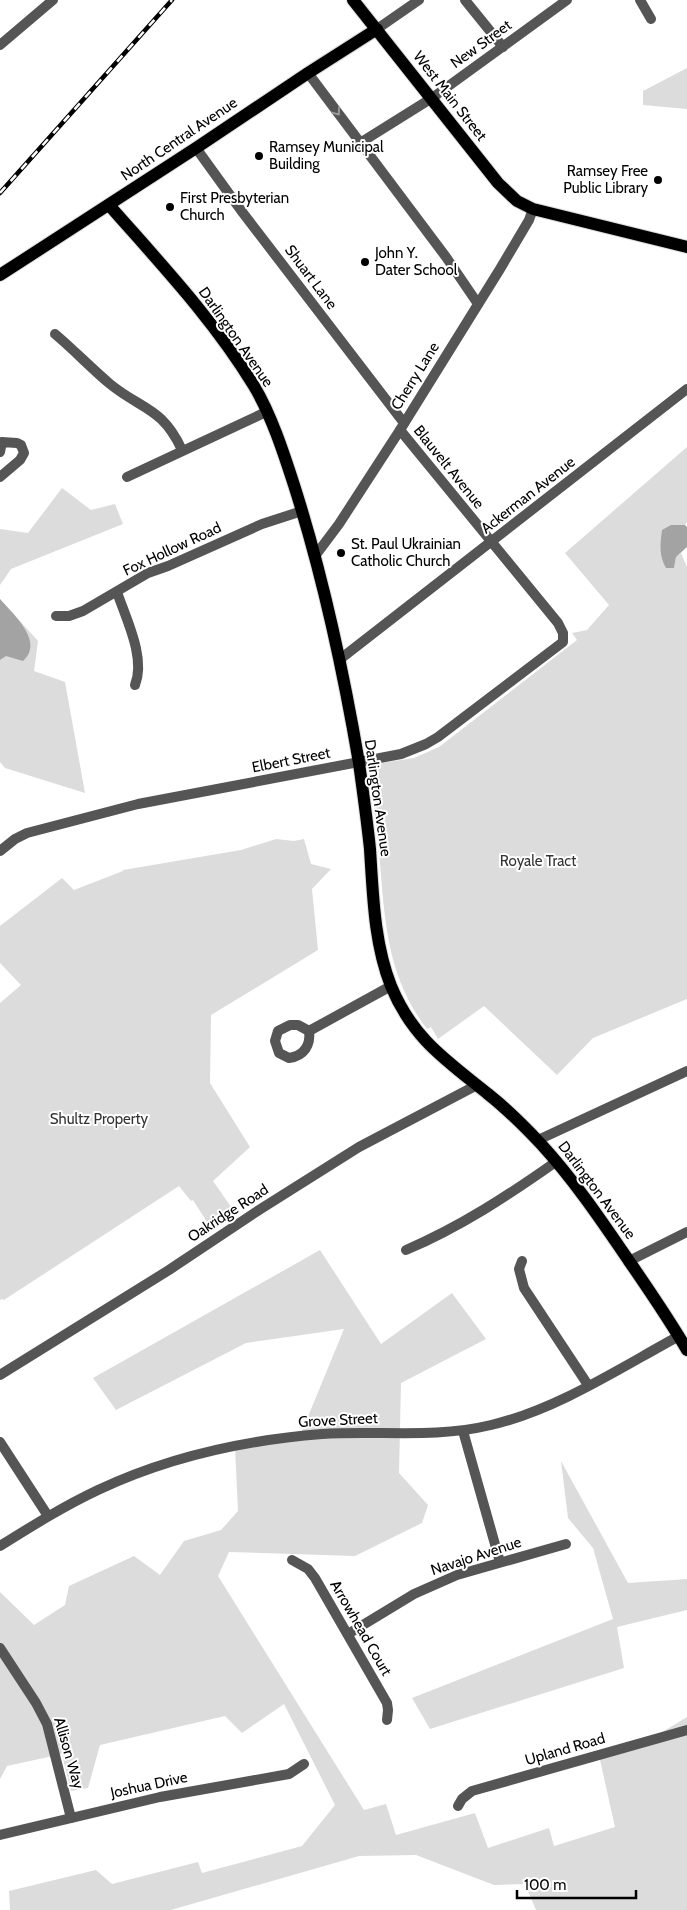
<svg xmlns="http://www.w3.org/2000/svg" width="687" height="1910" viewBox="0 0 687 1910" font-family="Cabin,sans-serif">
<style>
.green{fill:#dcdcdc}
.water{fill:#a3a3a3}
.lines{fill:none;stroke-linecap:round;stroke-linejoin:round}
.major-casing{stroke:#dbdbdb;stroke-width:14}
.minor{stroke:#555;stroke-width:10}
.major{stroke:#000;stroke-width:12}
.rail-casing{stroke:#000;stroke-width:4.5}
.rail{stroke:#fff;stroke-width:2.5;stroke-dasharray:8;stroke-linecap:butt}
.oneway{stroke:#999}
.poi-dot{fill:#000;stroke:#fff;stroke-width:2}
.labels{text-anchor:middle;stroke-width:4;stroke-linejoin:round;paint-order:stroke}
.street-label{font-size:15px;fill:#000;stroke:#fff}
.poi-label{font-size:15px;fill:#000;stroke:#fff;text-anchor:start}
.park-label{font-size:15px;fill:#333;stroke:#fff}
</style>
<rect width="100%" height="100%" fill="#fff"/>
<g class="green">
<polygon points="687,68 687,109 643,105 643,91"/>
<path d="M687 447V522L685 525H671L674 568 676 557 681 553 687 567V999L593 1038 557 1075 484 1006 438 1039 431 1027 427 1029C388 978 385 925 380 863 377 830 373 798 368 765L414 758 439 747 577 640 572 633 587 630 609 605 565 553Z"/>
<polygon points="62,488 91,510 115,504 123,524 11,569 0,585 0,529 28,533"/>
<polygon points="0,599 38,641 34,671 65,682 85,793 5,768 0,762"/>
<polygon points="276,839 294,841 304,839 311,864 331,869 312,889 318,950 211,1015 210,1083 250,1147 213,1181 236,1214 212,1230 193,1200 191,1201 179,1186 4,1300 2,1299 0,1300 0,1003 21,985 0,963 0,926 62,878 74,890 123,871 123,870 241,850"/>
<polygon points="320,1250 381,1344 452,1293 486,1339 401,1383 399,1473 428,1505 422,1523 355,1556 229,1552 218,1576 364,1810 386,1804 396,1835 475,1813 488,1848 549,1828 554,1846 615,1827 598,1751 659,1734 687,1717 687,1910 536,1910 525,1884 494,1885 416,1855 359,1856 171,1910 10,1910 9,1891 96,1870 112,1884 198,1862 202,1873 302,1846 335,1805 284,1704 242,1733 225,1716 100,1745 88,1788 71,1791 62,1754 7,1766 0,1779 0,1592 34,1625 65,1605 69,1586 134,1556 160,1575 184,1541 221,1530 238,1511 235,1447 300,1436 344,1329 246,1343 116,1410 93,1378"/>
<polygon points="561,1461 628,1583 687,1579 687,1610 617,1627 624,1668 430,1729 412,1698 613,1619 593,1548 568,1518"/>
</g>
<g class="water">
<path d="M671 525H685L687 527V547L676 557 674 568H666C659 556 660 544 662 530Z"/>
<path d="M0 599C13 614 45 642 23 661L6 656 0 660Z"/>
</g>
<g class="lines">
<g class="major-casing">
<g id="major">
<polyline points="353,0 498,183 517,201 533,209 687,247"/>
<path d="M109 205C160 263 214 320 254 386 271 414 284 454 294 485 323 576 343 669 359 763 363 792 367 820 370 849 373 895 374 943 391 986 413 1039 446 1060 488 1094 507 1109 524 1126 541 1144 574 1180 601 1220 629 1261 649 1290 669 1319 687 1350"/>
<polyline points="0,275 196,148 308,73 377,29"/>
</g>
</g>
<g class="minor">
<polyline points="465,0 503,47"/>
<polyline points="640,0 651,19"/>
<polyline points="377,29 419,0"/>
<polyline points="0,45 53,0"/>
<polyline points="308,73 446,257 478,304"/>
<polyline points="360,143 432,98 567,0"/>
<polyline points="196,148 243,213 404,423"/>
<path d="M55 334C74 350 91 368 110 384 142 410 162 407 182 450"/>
<polyline points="0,452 2,442 17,443 21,445 24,453 20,460 0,477"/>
<polyline points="127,477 266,412"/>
<polyline points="315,556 339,524 400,430 500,269 529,220 533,209"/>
<path d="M117 592C126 619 146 658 135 685"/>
<polyline points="56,616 69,616 83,611 148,573 168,566 262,524 302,511"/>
<polyline points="339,660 687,389"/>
<polyline points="0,851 15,839 27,833 138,804 401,754 426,744 438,737 563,642 563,633 558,623 400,430"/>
<path d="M290 1025H298L309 1031C311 1045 304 1056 289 1058L279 1053 275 1041 278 1031Z"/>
<polyline points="309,1031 391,986"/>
<polyline points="538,1140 687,1071"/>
<path d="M406 1250C460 1227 509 1195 557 1161"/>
<polyline points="522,1261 519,1269 524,1288 588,1385"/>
<polyline points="629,1261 687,1232"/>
<polyline points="0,1375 169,1270 259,1210 359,1147 477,1085"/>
<polyline points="463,1431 500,1562"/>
<polyline points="0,1442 48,1516"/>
<path d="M0 1546C32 1526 64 1506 98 1490 168 1457 246 1440 322 1434 380 1430 433 1439 491 1425 556 1410 620 1368 679 1336"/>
<polyline points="292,1560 308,1569 315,1578 387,1703 388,1710 387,1720"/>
<polyline points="348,1634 414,1594 457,1575 566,1544"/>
<polyline points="0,1648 36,1703 47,1724 71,1818"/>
<polyline points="458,1806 462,1799 472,1791 687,1730"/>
<polyline points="0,1835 160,1797 289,1774 304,1764"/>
</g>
<use href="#major" class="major"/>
<g class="rail-casing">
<polyline id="rail" points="0,193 172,0"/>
</g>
<use href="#rail" class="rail"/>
</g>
<defs><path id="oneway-chevron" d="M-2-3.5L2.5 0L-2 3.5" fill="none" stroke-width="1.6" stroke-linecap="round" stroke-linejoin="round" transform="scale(1.25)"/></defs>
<use class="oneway" href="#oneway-chevron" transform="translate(337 112) rotate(53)"/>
<g class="poi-dot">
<circle cx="259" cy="156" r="5"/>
<circle cx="658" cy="180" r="5"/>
<circle cx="170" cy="207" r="5"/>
<circle cx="365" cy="262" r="5"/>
<circle cx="341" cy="553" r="5"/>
</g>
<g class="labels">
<g class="street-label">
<text transform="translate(481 44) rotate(-36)" y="5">New Street</text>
<text transform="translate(450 96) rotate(52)" y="5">West Main Street</text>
<text transform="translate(179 139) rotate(-34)" y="5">North Central Avenue</text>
<text transform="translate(311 277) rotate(53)" y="5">Shuart Lane</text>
<text transform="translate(236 337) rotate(55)" y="5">Darlington Avenue</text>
<text transform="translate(415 376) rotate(-58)" y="5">Cherry Lane</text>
<text transform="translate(449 467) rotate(51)" y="5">Blauvelt Avenue</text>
<text transform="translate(528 495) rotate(-38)" y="5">Ackerman Avenue</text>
<text transform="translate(172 549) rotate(-25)" y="5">Fox Hollow Road</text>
<text transform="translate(291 760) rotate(-11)" y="5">Elbert Street</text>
<text transform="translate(378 798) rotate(82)" y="5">Darlington Avenue</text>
<text transform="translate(597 1190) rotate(53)" y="5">Darlington Avenue</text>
<text transform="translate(228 1213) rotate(-33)" y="5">Oakridge Road</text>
<text transform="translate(338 1420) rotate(-3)" y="5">Grove Street</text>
<text transform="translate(476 1556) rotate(-18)" y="5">Navajo Avenue</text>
<text transform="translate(361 1628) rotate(60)" y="5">Arrowhead Court</text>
<text transform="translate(565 1749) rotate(-16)" y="5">Upland Road</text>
<text transform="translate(69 1753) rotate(74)" y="5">Allison Way</text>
<text transform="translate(149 1785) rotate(-12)" y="5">Joshua Drive</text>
</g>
<g class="poi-label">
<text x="269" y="152">Ramsey Municipal<tspan x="269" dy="17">Building</tspan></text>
<text x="648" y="176" text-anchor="end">Ramsey Free<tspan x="648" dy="17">Public Library</tspan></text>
<text x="180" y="203">First Presbyterian<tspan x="180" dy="17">Church</tspan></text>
<text x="375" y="258">John Y.<tspan x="375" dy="17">Dater School</tspan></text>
<text x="351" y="549">St. Paul Ukrainian<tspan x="351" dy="17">Catholic Church</tspan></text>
</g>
<g class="park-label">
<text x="538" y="866">Royale Tract</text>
<text x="99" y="1124">Shultz Property</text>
</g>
</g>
<path d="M517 1890v8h119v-8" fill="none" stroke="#000000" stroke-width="2.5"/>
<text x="524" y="1890" font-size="15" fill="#000000" stroke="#ffffff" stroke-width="4" paint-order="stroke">100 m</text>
</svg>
